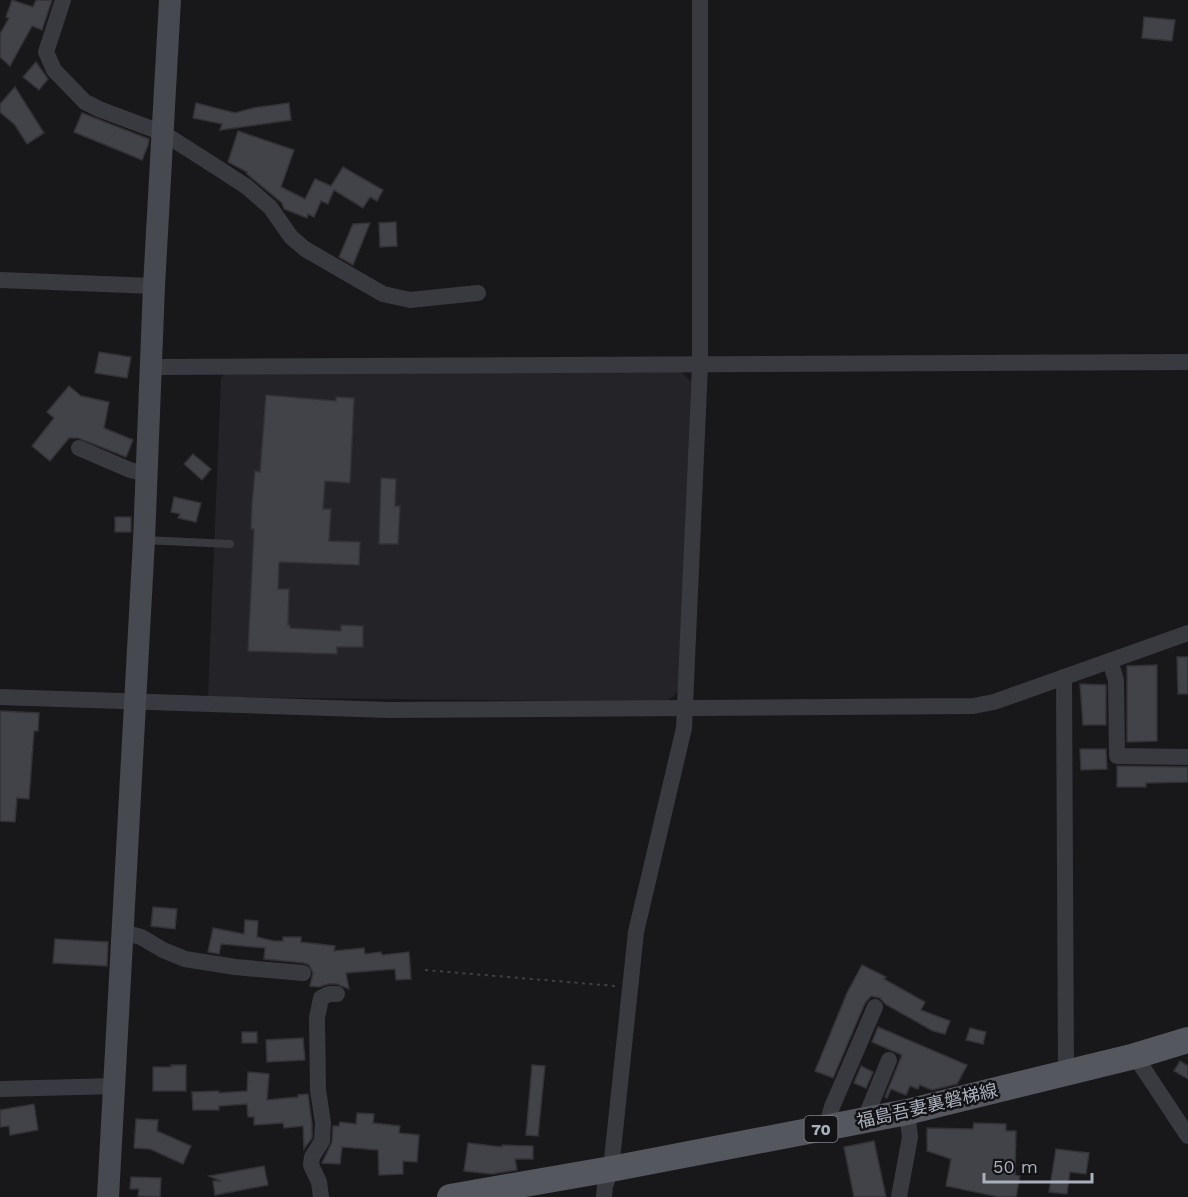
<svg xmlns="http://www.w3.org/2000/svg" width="1188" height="1197" viewBox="0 0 1188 1197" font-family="'Work Sans','Noto Sans JP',sans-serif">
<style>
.built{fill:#242428}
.building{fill:#424348;stroke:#323237;stroke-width:1.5}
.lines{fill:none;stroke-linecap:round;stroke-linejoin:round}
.path{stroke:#3f4147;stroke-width:2;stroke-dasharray:3 4.5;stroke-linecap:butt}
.lane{stroke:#393a40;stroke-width:8}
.street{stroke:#393a40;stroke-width:16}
.secondary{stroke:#474950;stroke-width:22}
.primary{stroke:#55575f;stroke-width:26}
.labels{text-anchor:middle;stroke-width:5;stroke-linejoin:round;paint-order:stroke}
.shield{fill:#131316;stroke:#7d818a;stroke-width:1.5}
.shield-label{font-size:16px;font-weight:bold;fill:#aab0bb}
.street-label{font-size:18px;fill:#aab0bb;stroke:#131316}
</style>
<rect width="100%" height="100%" fill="#18181b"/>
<polygon class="built" points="680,371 691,381 679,689 673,697 664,702 208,697 221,379 224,374"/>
<g class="building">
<polygon points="12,0 33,7 36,0 52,0 42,30 32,26 10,66 0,57 0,34 9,18 6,17"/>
<polygon points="1144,17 1175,20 1172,41 1142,38"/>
<polygon points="36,62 48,79 39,90 23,77"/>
<polygon points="15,87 44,133 27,144 15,125 0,112 0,104"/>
<polygon points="196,103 235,113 253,108 289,103 291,120 220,130 222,124 193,118"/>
<polygon points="82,113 149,139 148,145 142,160 74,132"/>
<polygon points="238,131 294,150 281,187 305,199 315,179 331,186 343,167 383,190 377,201 370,197 363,208 334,190 328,204 321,201 314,217 308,214 307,218 284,209 282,203 247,174 247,172 228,162"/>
<polygon points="396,222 397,246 380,247 379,223"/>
<polygon points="370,223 353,265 339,257 353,224"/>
<polygon points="99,352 131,357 127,378 95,373"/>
<polygon points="69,386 81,396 109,402 104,428 133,440 126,457 78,438 69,438 50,461 32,446 54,418 47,412"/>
<polygon points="266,395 336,401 336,397 354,398 350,483 325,481 323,509 331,509 329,541 360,542 359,565 279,562 278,589 289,589 288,625 290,625 290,628 341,631 341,625 363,626 363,647 337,647 337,654 248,651 254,529 251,529 252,503 255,471 260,472"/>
<polygon points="193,454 211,469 202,480 184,464"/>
<polygon points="381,478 396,479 395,506 400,506 398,544 379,544"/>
<polygon points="174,497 201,503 196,522 178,518 180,514 171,512"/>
<rect x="115" y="517" width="16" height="15"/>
<polygon points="1177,657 1188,657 1188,694 1178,694"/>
<polygon points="1157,665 1157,741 1127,742 1127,666"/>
<polygon points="1080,684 1106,685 1106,725 1083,725"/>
<polygon points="0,711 39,713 38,731 34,731 29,799 17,798 15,822 0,821"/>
<polygon points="1080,749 1106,749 1107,769 1081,770"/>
<polygon points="1117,766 1188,767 1188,782 1146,783 1146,787 1117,787"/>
<polygon points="153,907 177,909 175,929 151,926"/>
<polygon points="245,920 258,921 257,937 274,941 283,941 283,937 301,937 301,942 335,946 334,951 364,948 365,954 381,952 382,955 409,952 411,979 396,980 395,969 346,973 349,989 337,984 328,984 319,987 310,986 313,973 309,965 304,963 264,959 265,948 221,944 219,954 208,952 213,928 244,934"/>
<polygon points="55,939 108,942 107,966 53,963"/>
<polygon points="862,965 886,977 884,979 925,1002 921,1010 950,1021 945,1034 933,1031 885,1004 880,998 871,996 865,1003 833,1078 815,1071 847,993"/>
<polygon points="878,1027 967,1065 957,1084 932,1090 920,1085 918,1089 910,1086 906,1095 891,1089 887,1098 885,1097 902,1055 872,1042"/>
<polygon points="970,1028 986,1032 983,1044 966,1040"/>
<rect x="242" y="1032" width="15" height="11"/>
<polygon points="303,1038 305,1060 267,1062 266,1040"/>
<polygon points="1180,1061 1188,1066 1188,1079 1174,1071"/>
<polygon points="171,1065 186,1065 186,1091 153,1091 153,1067 171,1067"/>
<polygon points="532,1065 545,1066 538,1136 526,1135"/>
<polygon points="861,1066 873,1072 866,1088 854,1083"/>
<polygon points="248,1072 269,1074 267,1100 298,1097 298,1095 308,1094 312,1124 312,1138 304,1149 303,1126 284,1128 283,1123 254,1125 254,1117 248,1117 247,1104 219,1106 219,1110 193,1110 192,1092 219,1091 219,1093 247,1091"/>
<polygon points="34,1104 38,1130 10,1135 9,1126 0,1127 0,1110"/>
<polygon points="357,1113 374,1114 373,1123 400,1126 399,1133 419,1135 417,1162 403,1161 403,1174 379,1175 378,1150 342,1147 340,1164 322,1163 332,1142 333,1126 339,1126 340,1122 356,1124"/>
<polygon points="136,1119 158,1120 157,1131 191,1146 183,1164 150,1149 134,1148"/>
<polygon points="974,1123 1006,1124 1006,1131 1016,1131 1015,1175 1020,1176 1016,1197 999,1197 946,1186 951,1159 927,1151 927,1128 973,1129"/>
<polygon points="874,1141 886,1197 854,1197 844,1147"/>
<polygon points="468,1143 502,1147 502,1145 533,1146 533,1159 515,1159 517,1170 492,1174 464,1171"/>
<polygon points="1056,1149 1089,1153 1086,1174 1070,1172 1067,1194 1049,1192"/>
<polygon points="264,1166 268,1185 215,1195 213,1181 221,1181 209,1176"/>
<polygon points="131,1177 161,1178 160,1197 138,1196 139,1189 130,1189"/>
</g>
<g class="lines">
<polyline class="path" points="425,970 616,986"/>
<polyline class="lane" points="144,540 230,544"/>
<g class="street">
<polyline points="63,0 46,52 54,70 85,102 99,109 163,133 221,170 247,187 270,207 291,237 305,249 383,294 410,300 478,293"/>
<polyline points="0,280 154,286"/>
<polyline points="151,367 1188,362"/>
<polyline points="79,448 130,470 147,474"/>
<polyline points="1110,661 1116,680 1117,756 1188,757"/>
<polyline points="1064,677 1066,1072"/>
<polyline points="0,697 389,710 973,706 994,702 1188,633"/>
<polyline points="123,932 141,937 163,950 185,959 235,967 303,973"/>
<polyline points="1135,1056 1188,1136"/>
<polyline points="0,1089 115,1086"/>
<polyline points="864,1121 889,1060"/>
<polyline points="826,1128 832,1107 875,1007"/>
<polyline points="321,1197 319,1182 311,1165 312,1157 322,1141 323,1123 318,1090 317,1018 321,998 329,994 337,994"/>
<polyline points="604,1197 605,1186 611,1169 636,932 684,728 700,365 700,0"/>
<polyline points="899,1197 910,1137 907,1112"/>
</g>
<polyline class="secondary" points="108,1197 144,540 154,286 170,0"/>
<polyline class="primary" points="450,1197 611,1169 907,1112 1135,1056 1188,1040"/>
</g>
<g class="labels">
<rect class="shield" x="804.5" y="1116" width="33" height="26" rx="4.5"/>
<g class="shield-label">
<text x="821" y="1135">70</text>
</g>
<g class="street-label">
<text transform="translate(927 1106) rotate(-13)" y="6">福島吾妻裏磐梯線</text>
</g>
</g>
<path d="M984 1173v9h108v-9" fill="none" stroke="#aab0bb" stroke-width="3"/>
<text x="993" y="1173" font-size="18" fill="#aab0bb" stroke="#131316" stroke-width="4.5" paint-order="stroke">50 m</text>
</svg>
